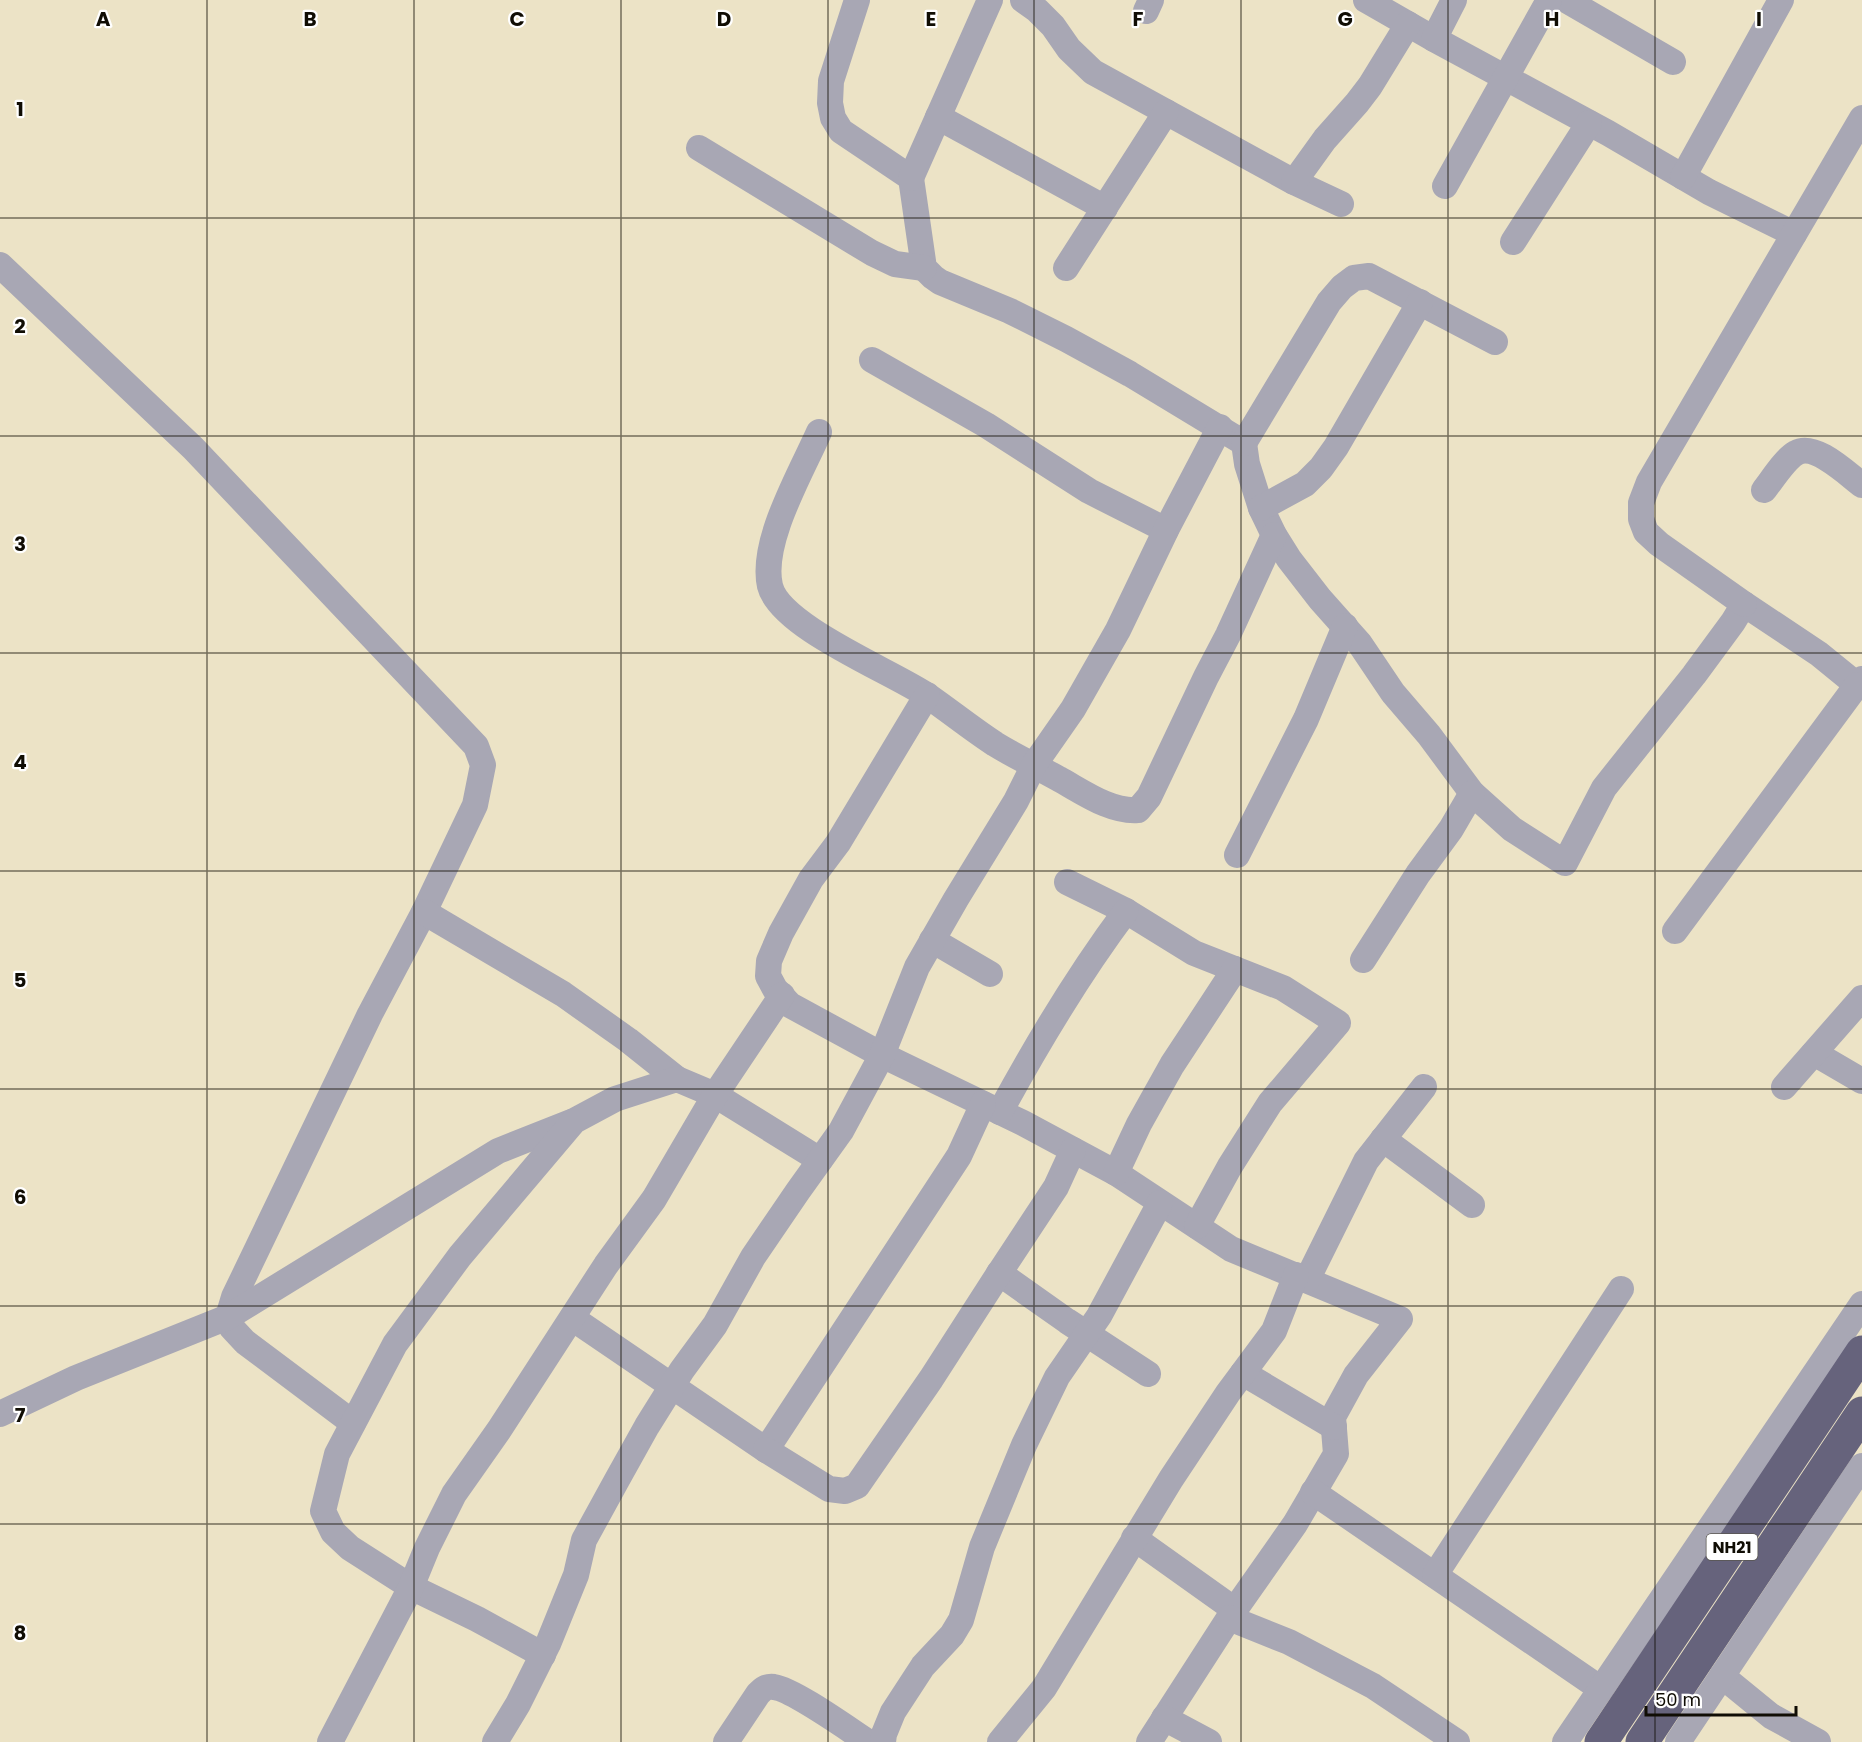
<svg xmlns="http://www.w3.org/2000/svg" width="1862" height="1742" viewBox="0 0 1862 1742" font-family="Poppins,sans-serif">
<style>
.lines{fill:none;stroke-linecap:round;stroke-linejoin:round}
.minor{stroke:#a8a7b4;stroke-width:26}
.highway{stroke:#66637c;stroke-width:33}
.grid{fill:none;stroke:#100d04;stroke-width:1.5;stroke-opacity:0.55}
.labels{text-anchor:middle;stroke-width:4.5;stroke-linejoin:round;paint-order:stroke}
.shield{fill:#fff;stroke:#58564f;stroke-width:1.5}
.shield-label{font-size:16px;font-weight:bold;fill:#100d04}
.grid-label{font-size:20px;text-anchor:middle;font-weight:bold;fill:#100d04;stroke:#fff;stroke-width:4.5;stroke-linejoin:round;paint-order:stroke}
</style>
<rect width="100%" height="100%" fill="#ece3c6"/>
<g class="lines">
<g class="minor">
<polyline points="857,0 831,81 830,103 833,118 841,131 911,178 924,268 933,277 940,282 1010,311 1066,339 1130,374 1244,443 1247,464 1261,508 1274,535 1289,559 1320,599 1360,644 1393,693 1429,735 1472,793 1512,829 1565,863 1604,788 1694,675 1733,622 1744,604 1819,654 1857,685 1862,679"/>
<polyline points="1023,0 1037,10 1053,26 1069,49 1093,72 1294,182 1341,204"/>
<polyline points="1366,0 1434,39 1608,133 1709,192 1794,234"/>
<polyline points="1566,0 1673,62"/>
<polyline points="1146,11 1151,0"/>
<polyline points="1434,39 1454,0"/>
<polyline points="938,117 1105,208"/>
<polyline points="699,148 872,253 895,264 924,268"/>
<polyline points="1683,177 1781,0"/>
<polyline points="911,178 990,0"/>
<polyline points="1294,182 1325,139 1357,103 1370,86 1408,24"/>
<polyline points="1445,186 1549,0"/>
<polyline points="1513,242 1589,123"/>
<polyline points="0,265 193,448 476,746 483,765 475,805 424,912 370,1014 234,1297 228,1317 232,1328 245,1342 353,1423"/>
<polyline points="1066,268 1166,112"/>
<polyline points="872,360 986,425 1089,491 1166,530"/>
<path d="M819 432C801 473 760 542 770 586 780 627 893 672 928 696 951 712 972 729 995 744 1016 757 1038 767 1059 779 1083 792 1110 812 1138 810L1149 797 1206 677 1228 635 1274 535"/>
<polyline points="1244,443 1329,302 1342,287 1354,278 1369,276 1495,342"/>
<path d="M1764 490C1772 480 1785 459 1796 453 1815 442 1847 474 1862 485"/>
<polyline points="1261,508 1305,484 1321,468 1336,447 1420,302"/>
<polyline points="1744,604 1659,544 1646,532 1641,519 1641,503 1649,482 1862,118"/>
<polyline points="927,695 838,843 811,879 781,933 769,961 768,976 775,989 790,1005 882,1055 1023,1123 1116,1173 1231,1249 1400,1319 1356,1375 1333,1417 1336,1454 1295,1524 1229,1618 1149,1742"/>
<polyline points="1237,855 1306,719 1345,626"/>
<polyline points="1067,882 1126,911 1194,953 1283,988 1338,1023 1270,1103 1230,1166 1197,1226"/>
<polyline points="424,912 563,994 628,1040 677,1079"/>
<polyline points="1675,931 1857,685"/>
<polyline points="932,940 990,974"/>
<polyline points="1363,960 1418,874 1451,829 1472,793"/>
<polyline points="1814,1053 1862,1081"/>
<polyline points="1784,1087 1862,998"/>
<path d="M1000 1112C1038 1042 1078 975 1126 911"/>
<polyline points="1383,1139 1472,1205"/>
<polyline points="1116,1173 1139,1124 1172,1065 1235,969"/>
<polyline points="999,1273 1067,1321 1148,1374"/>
<polyline points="1307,1280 1366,1161 1424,1087"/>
<polyline points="572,1318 766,1450 959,1156 983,1104"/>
<polyline points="1243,1373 1334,1427"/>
<polyline points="0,1414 76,1378 228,1317 498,1151 571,1122"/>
<polyline points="766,1450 829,1489 845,1491 857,1486 931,1379 996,1278 1056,1187 1073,1150"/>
<polyline points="1313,1492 1601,1689"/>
<polyline points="1134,1538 1235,1610"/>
<polyline points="1435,1575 1621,1289"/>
<polyline points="1229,1618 1289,1642 1373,1686 1457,1742"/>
<polyline points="543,1655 477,1619 411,1587 350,1548 333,1532 323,1511 337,1454 395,1344 460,1256 574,1121 615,1099 677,1079 715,1095 820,1160"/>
<polyline points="1722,1676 1771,1716 1818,1742"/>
<polyline points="1164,1718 1209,1742"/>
<polyline points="330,1742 411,1587 427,1548 454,1494 499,1430 606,1265 654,1199 715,1095 782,995"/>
<polyline points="495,1742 518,1704 548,1644 576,1575 584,1540 618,1478 647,1426 682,1370 715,1325 753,1257 798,1191 841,1131 882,1055 917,967 956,899 1016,801 1034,765 1073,709 1118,630 1166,530 1220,427"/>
<path d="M726 1742 758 1694C763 1689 766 1686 774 1687 794 1690 848 1729 868 1742"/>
<polyline points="883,1742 884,1734 893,1712 923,1666 952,1635 961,1620 982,1547 1024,1445 1057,1377 1099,1316 1160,1203"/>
<polyline points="1000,1742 1044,1688 1171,1479 1228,1393 1274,1331 1296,1275"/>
<polyline points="1565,1742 1862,1304"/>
<polyline points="1678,1742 1862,1466"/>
</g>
<g class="highway">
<polyline points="1601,1742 1862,1352"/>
<polyline points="1642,1742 1862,1413"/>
</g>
</g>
<path class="grid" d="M207 0V1742M414 0V1742M621 0V1742M828 0V1742M1034 0V1742M1241 0V1742M1448 0V1742M1655 0V1742M0 218H1862M0 436H1862M0 653H1862M0 871H1862M0 1089H1862M0 1306H1862M0 1524H1862"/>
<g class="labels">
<rect class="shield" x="1706.5" y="1534" width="51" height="26" rx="4.5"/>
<g class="shield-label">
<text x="1732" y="1553">NH21</text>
</g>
</g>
<g class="grid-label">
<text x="103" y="26">A</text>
<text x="310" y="26">B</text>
<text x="517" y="26">C</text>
<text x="724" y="26">D</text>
<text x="931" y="26">E</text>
<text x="1138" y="26">F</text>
<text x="1345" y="26">G</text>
<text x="1552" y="26">H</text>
<text x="1759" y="26">I</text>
<text x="20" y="116">1</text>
<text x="20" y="333">2</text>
<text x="20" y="551">3</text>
<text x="20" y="769">4</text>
<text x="20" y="987">5</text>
<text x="20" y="1204">6</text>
<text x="20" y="1422">7</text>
<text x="20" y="1640">8</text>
</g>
<path d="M1646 1706v9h150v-9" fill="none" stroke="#100d04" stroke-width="3"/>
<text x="1655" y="1706" font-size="18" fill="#100d04" stroke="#ffffff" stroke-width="4.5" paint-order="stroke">50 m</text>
</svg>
